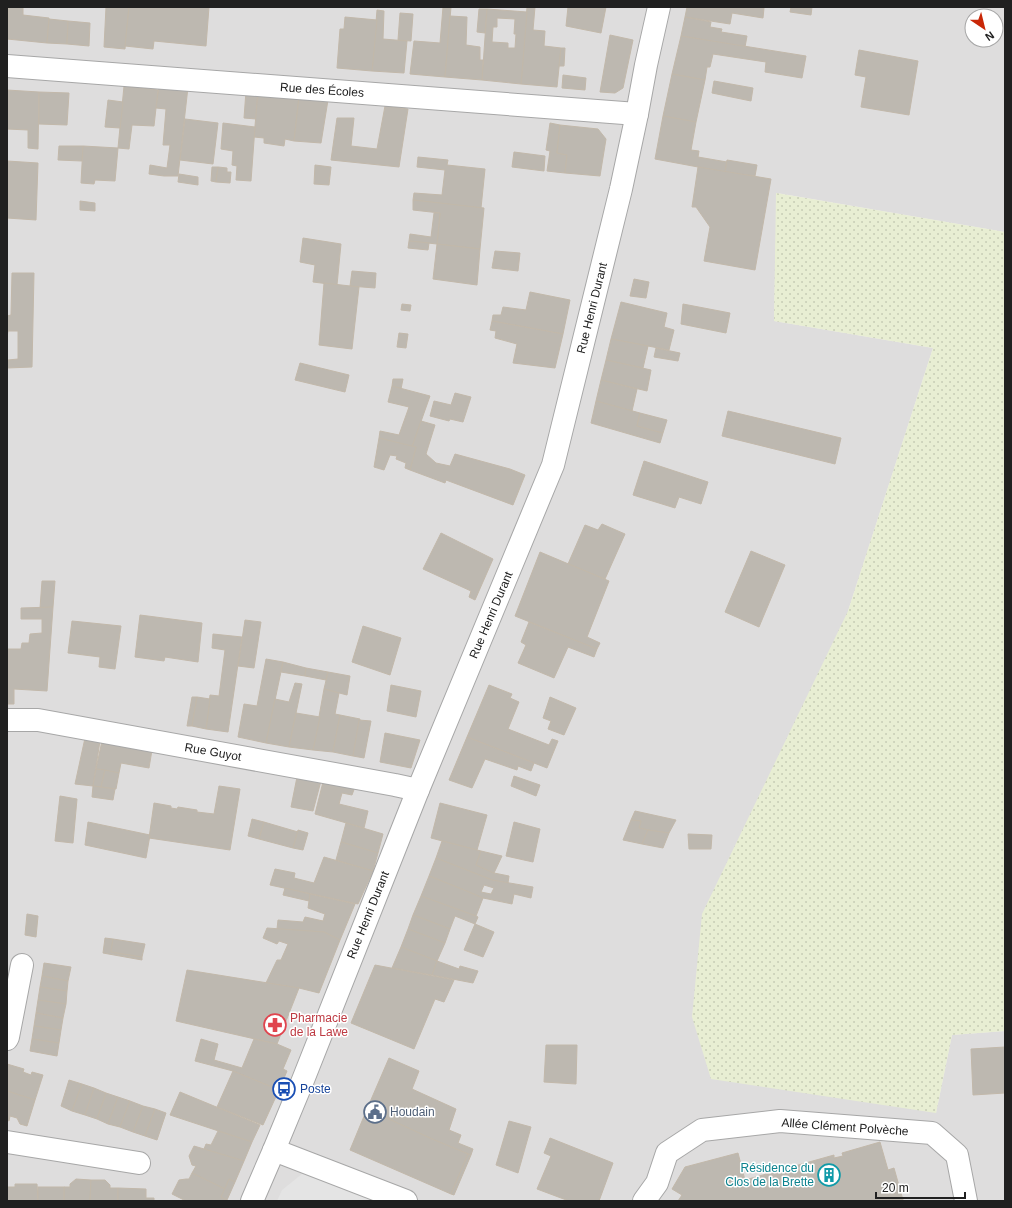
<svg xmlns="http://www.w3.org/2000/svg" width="1012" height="1208" viewBox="0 0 1012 1208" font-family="Helvetica,sans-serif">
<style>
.residential{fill:#dedddd;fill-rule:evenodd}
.farmland{fill:url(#farmland-dots)}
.parking{fill:#e4e4e4}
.building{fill:#bdb8b0;stroke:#c2b8aa;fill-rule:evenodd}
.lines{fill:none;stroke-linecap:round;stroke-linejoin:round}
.minor-casing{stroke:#a7a7a7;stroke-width:24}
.minor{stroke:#fff;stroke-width:22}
.labels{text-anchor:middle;stroke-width:3;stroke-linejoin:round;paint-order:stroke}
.street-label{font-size:12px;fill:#202020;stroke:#fff}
.health-label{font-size:12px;fill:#be3a42;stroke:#fff;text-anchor:start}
.transit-label{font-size:12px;fill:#164399;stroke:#fff;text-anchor:start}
.service-label{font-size:12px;fill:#4e5e75;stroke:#fff;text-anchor:start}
.culture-label{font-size:12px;fill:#0d838f;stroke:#fff;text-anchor:end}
</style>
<defs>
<pattern id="farmland-dots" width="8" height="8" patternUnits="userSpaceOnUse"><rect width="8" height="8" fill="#e8eed3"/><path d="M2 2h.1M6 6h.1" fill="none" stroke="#c7ccb5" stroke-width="1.8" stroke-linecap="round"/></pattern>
</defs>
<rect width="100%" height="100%" fill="#f0efe7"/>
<path class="residential" d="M7 7H1005V232L777 193 774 321 933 348 848 611 936 1113 952 1035 1005 1031V1201H7ZM972 16H996V40H972Z"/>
<polygon class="farmland" points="776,193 1005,232 1005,1031 952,1035 936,1113 711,1079 692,1017 702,914 848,611 933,348 774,321"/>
<polygon class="parking" points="313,1165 406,1201 277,1201 282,1190"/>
<g class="building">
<polygon points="8,7 23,7 23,15 49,18 47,43 7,39"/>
<polygon points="106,7 129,7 125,49 104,47"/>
<polygon points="129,7 209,7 206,46 154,41 153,49 125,46"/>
<polygon points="443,7 451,7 445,77 410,74 414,41 440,43"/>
<polygon points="527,7 535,7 533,30 545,31 544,46 561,48 557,87 521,84"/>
<polygon points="568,7 606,7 601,33 566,26"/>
<polygon points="687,7 760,7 764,8 763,18 732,13 730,24 685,17"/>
<polygon points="791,7 812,7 811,15 790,12"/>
<polygon points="479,9 487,9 485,33 477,32"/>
<path d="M487 9 527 12 521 84 482 80ZM497 18 515 19 514 34H516L515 48H508V43L492 42 493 27H497Z"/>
<polygon points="377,10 384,11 383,39 407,41 404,73 372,71"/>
<polygon points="400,13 413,14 411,41 398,40"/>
<polygon points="450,16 467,17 466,45 480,47 480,60 483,60 482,80 445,77"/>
<polygon points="345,17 377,20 372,71 337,68 340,29 344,29"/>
<polygon points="685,17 711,22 710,27 722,29 721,32 747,36 745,47 681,36"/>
<polygon points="49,19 68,21 67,44 47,43"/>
<polygon points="68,21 90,23 89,46 67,44"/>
<polygon points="610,35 633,40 623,88 615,93 600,92"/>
<polygon points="681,36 806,56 802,78 765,72 766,62 713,54 710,67 707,67 705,80 672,74"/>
<polygon points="561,48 565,48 564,66 559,66"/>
<polygon points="859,50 918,61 909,115 861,107 866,77 855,75"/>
<polygon points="672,74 705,80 696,122 663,116"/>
<polygon points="563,75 586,78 585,90 562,88"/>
<polygon points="714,81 753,88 751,101 712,93"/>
<polygon points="159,85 188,87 178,176 164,176 149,174 150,165 167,168 170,145 163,145 166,109 156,108"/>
<polygon points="124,86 158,90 154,126 132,125 129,149 118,148"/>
<polygon points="7,90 39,92 38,149 28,148 28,130 7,129"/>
<polygon points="246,91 258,92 256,119 244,118"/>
<polygon points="39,92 69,93 67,125 39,124"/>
<polygon points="258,92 299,97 294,141 285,139 284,146 264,143 264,138 254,137"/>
<polygon points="299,97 328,100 321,143 294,141"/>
<polygon points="108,100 123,102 120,128 105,127"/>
<polygon points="385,106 408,109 399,167 331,160 337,118 354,118 351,146 377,149"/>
<polygon points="663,116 696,122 691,150 699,151 698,157 727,162 725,172 655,159"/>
<polygon points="185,119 218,123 213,164 180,160"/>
<polygon points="223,123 255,127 251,181 236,180 237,166 232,165 233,151 221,149"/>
<polygon points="550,123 560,125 557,153 567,155 565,173 547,171 550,151 546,150"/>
<polygon points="560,125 598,129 606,139 600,176 565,173 567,155 557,153"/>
<polygon points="59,146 83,146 82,161 58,160"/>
<polygon points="83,146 118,148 115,181 95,180 94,184 81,183"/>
<polygon points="514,152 545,156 544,171 512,167"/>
<polygon points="418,157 448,160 447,165 485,169 481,208 413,200 414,193 442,195 445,170 417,167"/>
<polygon points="727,160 757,165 755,176 725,172"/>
<polygon points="7,161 38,163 36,220 7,218"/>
<polygon points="315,165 331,167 329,185 314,184"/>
<polygon points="212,167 218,167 216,182 211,181"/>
<polygon points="218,167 227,168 227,172 231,172 230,183 216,182"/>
<polygon points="698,167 771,179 755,270 704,261 710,227 696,207 692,207"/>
<polygon points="179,174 198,177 198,185 178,182"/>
<polygon points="413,200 484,208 480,249 437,244 440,213 413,210"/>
<polygon points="80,201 95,203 95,211 80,210"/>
<polygon points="434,213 440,213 437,244 409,241 410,234 431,237"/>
<polygon points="303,238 341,244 337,285 313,282 315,265 300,262"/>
<polygon points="409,241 429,243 428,250 408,248"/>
<polygon points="437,244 480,249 477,285 433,279"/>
<polygon points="495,251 520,253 518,271 492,268"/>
<polygon points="352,271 376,273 375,288 350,286"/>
<polygon points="12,273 34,273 32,367 7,368 8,360 18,359 18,331 8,331 7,337 7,316 11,315"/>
<polygon points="634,279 649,282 646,298 630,296"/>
<polygon points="324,283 359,287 352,349 319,345"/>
<polygon points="530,292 570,300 563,334 492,321 493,315 501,315 503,307 526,310"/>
<polygon points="621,302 667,313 664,327 674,330 669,350 611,339"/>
<polygon points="402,304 411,305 410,311 401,310"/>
<polygon points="683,304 730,313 726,333 681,324"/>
<polygon points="492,321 563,334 555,368 513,363 517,344 495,338 496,331 490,330"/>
<polygon points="399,333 408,334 406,348 397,347"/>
<polygon points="611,339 648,346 643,368 606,360"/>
<polygon points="656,348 680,353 678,361 654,357"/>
<polygon points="606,360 651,370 647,391 601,380"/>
<polygon points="300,363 349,375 345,392 295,380"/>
<polygon points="393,379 403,379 401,389 392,386"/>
<polygon points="601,380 637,389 632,411 596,401"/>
<polygon points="392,386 430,396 412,447 379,438 380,431 399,435 409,407 388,402"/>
<polygon points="455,393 471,397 463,422 450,419 449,421 430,416 434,401 451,405"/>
<polygon points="596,401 640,413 637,426 663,433 660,443 591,423"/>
<polygon points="728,411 841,438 835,464 722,436"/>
<polygon points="640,413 667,420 663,433 637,426"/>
<polygon points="421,421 435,425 426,454 436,463 450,466 455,454 510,469 525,475 513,505 446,480 445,483 410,470 416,447 412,447"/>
<polygon points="379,438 416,447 410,470 405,468 406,463 396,459 397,456 390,455 384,470 374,467"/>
<polygon points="644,461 708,482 701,504 679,497 675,508 633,495"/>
<polygon points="602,524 625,534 605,579 568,564 585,525 598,530"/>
<polygon points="441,533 493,559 475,600 469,597 471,591 423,569"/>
<polygon points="751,551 785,565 759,627 725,612"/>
<polygon points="540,552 609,581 587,637 600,643 597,649 515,616"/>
<polygon points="42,581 55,581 53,607 40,608"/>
<polygon points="53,607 47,691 14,689 14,704 7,704 7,649 21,649 22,643 29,643 30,634 42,633 42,619 21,619 21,608"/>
<polygon points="140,615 202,623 198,662 165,657 164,661 135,657"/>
<polygon points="245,620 261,622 254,668 238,666"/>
<polygon points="72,621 121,626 115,669 99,667 100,657 68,653"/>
<polygon points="529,622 597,649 594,657 568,647 554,678 518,663 526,645 521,642"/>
<polygon points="363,626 401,638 390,675 352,662"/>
<polygon points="213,634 242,637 228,732 206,729 210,695 219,696 225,650 212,648"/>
<polygon points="266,659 283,662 266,743 238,737 244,704 257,706"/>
<polygon points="283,662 306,668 305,676 281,672"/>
<polygon points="306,668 328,672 326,680 305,676"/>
<polygon points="328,672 350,676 347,695 324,689"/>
<polygon points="295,683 302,684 289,747 266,743 275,699 289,702"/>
<polygon points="391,685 421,691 416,717 387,711"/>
<polygon points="489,685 512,694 510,698 519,702 508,729 549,745 552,739 558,741 547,768 467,737"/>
<polygon points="324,689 339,693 335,714 340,715 333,752 313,750"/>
<polygon points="192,697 197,697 192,726 187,726"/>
<polygon points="197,697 210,699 206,729 192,726"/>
<polygon points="550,697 576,708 564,735 548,729 551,721 543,718"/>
<polygon points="296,713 320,717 313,750 289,747"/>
<polygon points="340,715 360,719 353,756 333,752"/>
<polygon points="359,720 371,721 364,758 353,756"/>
<polygon points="385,733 420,740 411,768 380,762"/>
<polygon points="467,737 534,763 531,771 518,766 517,770 485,759 472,788 449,780"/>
<polygon points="85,738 100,741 93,786 75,784"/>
<polygon points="102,741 152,750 149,768 121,763 119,773 96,769"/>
<polygon points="96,769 105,770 101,787 93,786"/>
<polygon points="105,770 119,773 116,789 101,787"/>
<polygon points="298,772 322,777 313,811 291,807"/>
<polygon points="514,776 540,785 536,796 511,786"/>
<polygon points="324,778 356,784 352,795 342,793 339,804 368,811 364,828 315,814"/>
<polygon points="93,786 115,789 113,800 92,797"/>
<polygon points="219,786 240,789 230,850 149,838 154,803 171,806 171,808 177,809 178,807 197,810 197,812 214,814"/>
<polygon points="60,796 77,799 73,843 55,841"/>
<polygon points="440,803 487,815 477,850 431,838"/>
<polygon points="635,811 676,820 669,833 648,830 639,828 641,821 631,820"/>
<polygon points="252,819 264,822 259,839 248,836"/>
<polygon points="631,820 641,821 639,828 648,830 642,844 623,840"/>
<polygon points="88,822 150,835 146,858 85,845"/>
<polygon points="264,822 298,832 293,848 259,839"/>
<polygon points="514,822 540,829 533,862 506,856"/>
<polygon points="346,823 383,834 378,853 341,842"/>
<polygon points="298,830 308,833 303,850 293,848"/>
<polygon points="648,830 669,833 663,848 642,844"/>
<polygon points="688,834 712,835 711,849 689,849"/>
<polygon points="442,841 481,851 476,865 494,873 509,876 508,883 492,880 436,858"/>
<polygon points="341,842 378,853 373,871 336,860"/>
<polygon points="481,851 502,856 494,873 476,865"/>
<polygon points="324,857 373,871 358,904 270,885 275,869 295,873 294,878 314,883"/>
<path d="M436 858 492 880 533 887 531 898 514 894 512 904 483 898 464 890 429 876ZM484 885 494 888 491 894 481 892Z"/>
<polygon points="429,876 464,890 483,898 476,916 421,896"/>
<polygon points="285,888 310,894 309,901 283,895"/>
<polygon points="310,894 355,904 340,940 324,932 277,929 278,920 303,922 305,917 323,921 325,914 308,908"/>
<polygon points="421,896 476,916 478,917 475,924 455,916 450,929 413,915"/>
<polygon points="27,914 38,916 36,937 25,935"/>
<polygon points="413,915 450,929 445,943 408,929"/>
<polygon points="475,924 494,932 483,957 464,950"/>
<polygon points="267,928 324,932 340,940 319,993 299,988 266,983 277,960 281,960 288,944 279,941 277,944 263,938"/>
<polygon points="408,929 445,943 437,961 401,947"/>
<polygon points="105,938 113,939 111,952 142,957 142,960 103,953"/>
<polygon points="113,939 145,944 142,957 111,952"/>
<polygon points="401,947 437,961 432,975 392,968"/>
<polygon points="437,961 459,969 460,966 478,971 473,983 432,975"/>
<polygon points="44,963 71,967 68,981 42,976"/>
<polygon points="375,965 454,980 444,1002 435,999 414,1049 351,1023"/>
<polygon points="187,970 299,988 277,1044 176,1021"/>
<polygon points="42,976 68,981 67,991 40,987"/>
<polygon points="40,987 67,991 66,1004 38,1000"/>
<polygon points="38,1000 66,1004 63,1018 36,1013"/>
<polygon points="36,1013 63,1018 61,1030 34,1026"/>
<polygon points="34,1026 61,1030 59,1043 32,1039"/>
<polygon points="32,1039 59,1043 57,1056 30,1051"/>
<polygon points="201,1039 218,1044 214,1060 242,1068 254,1039 277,1044 291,1050 283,1069 287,1071 279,1090 233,1071 195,1061"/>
<polygon points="546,1045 577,1045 576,1084 544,1082"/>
<polygon points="1005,1047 1005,1093 973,1095 971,1049"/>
<polygon points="389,1058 419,1071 412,1089 456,1109 449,1130 461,1135 458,1143 473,1149 471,1155 432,1139 367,1109"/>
<polygon points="7,1064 24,1069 23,1072 31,1075 32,1072 43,1075 35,1100 7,1091"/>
<polygon points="233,1071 279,1090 263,1125 217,1107"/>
<polygon points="69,1080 82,1084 72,1111 61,1106"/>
<polygon points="82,1084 94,1088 85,1115 72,1111"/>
<polygon points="94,1088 106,1093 97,1119 85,1115"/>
<polygon points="7,1091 35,1100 27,1126 20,1124 17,1118 10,1116 9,1121 7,1120"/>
<polygon points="180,1092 260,1125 252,1142 170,1115"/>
<polygon points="106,1093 118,1097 108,1124 97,1119"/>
<polygon points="118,1097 130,1101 120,1127 108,1124"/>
<polygon points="130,1101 143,1106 133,1132 120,1127"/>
<polygon points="143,1106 155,1109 145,1136 133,1132"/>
<polygon points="155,1109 166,1113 157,1140 145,1136"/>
<polygon points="367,1109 432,1139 468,1154 451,1194 350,1150"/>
<polygon points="509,1121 531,1127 518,1173 496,1165"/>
<polygon points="218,1131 252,1142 244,1161 204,1149 206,1144 211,1145"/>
<polygon points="550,1138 613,1163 599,1201 569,1201 537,1189 551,1156 544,1153"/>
<polygon points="880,1142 888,1170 894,1168 903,1200 899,1201 678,1201 682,1195 672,1189 685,1167 738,1153 745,1180 834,1155 834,1158 843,1156 842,1153"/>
<polygon points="194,1146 244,1161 235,1182 229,1179 225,1189 192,1173 196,1166 192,1165 189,1156"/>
<polygon points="468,1154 471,1155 454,1195 451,1194"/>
<polygon points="192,1173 225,1189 221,1197 227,1200 227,1201 186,1201 172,1194 179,1180 186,1179 189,1179"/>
<polygon points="76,1179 91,1180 90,1201 64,1201 64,1187 70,1187 70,1184"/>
<polygon points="229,1179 235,1182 227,1200 221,1197"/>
<polygon points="91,1180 105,1180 110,1185 110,1188 118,1188 118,1201 90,1201"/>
<polygon points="15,1184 37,1184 38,1201 7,1201 7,1187 15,1187"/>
<rect x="38" y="1187" width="26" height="14"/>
<polygon points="118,1188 146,1189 146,1198 154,1198 154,1201 118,1201"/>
</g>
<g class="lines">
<g class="minor-casing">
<g id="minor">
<polyline points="7,66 637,114"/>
<polyline points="7,720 38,720 395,785 418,790"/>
<polyline points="7,1039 8,1037 22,965"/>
<polyline points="7,1142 139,1163"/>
<polyline points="274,1150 406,1201"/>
<polyline points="252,1201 274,1150 303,1080 418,790 553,465 621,189 637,114 646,65 659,7"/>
<polyline points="644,1201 657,1183 667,1153 702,1130 780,1121 932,1133 957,1155 966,1201"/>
</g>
</g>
<use href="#minor" class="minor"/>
</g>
<defs>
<g id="pharmacy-ring" transform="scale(1.15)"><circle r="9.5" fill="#fff" stroke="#e0444e" stroke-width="1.5"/><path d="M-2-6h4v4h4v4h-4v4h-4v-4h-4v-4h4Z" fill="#e0444e"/></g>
<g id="bus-ring" transform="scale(1.15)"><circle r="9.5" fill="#fff" stroke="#1a4fb4" stroke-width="1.5"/><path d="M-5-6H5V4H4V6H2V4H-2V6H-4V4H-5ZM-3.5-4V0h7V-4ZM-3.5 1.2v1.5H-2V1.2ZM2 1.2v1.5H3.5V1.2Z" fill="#1a4fb4"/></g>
<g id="civic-ring" transform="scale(1.15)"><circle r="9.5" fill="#fff" stroke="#5c6f8a" stroke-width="1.5"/><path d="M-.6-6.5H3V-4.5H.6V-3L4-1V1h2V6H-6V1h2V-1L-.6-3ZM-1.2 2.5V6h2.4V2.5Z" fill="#5c6f8a"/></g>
<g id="building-ring" transform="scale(1.15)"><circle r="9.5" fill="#fff" stroke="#0f9aa8" stroke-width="1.5"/><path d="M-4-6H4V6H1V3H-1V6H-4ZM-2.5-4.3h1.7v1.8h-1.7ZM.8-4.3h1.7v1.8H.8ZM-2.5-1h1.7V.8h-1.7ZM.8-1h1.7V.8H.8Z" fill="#0f9aa8"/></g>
</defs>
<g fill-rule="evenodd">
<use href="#pharmacy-ring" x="275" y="1025"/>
<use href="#bus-ring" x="284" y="1089"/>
<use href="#civic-ring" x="375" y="1112"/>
<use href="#building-ring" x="829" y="1175"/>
</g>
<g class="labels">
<g class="street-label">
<text transform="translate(322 90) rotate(4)" y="4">Rue des Écoles</text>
<text transform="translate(592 308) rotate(-76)" y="4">Rue Henri Durant</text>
<text transform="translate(491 615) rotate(-67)" y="4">Rue Henri Durant</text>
<text transform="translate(213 752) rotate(10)" y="4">Rue Guyot</text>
<text transform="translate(368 915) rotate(-68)" y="4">Rue Henri Durant</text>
<text transform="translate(845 1127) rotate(4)" y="4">Allée Clément Polvèche</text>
</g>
<g class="health-label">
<text x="290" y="1022">Pharmacie<tspan x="290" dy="14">de la Lawe</tspan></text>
</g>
<g class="transit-label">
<text x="300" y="1093">Poste</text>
</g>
<g class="service-label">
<text x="390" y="1116">Houdain</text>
</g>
<g class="culture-label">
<text x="814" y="1172">Résidence du<tspan x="814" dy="14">Clos de la Brette</tspan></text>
</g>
</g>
<rect width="1012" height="1208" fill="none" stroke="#202020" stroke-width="16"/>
<g transform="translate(984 28) rotate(145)"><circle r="19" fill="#ffffff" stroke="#a6a6a6"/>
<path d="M0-3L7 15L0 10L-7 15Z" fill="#c92707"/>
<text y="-6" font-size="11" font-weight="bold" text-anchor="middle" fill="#202020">N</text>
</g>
<path d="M876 1192v6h89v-6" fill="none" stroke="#202020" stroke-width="2"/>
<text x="882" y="1192" font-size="12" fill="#202020" stroke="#ffffff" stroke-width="3" paint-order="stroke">20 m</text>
</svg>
